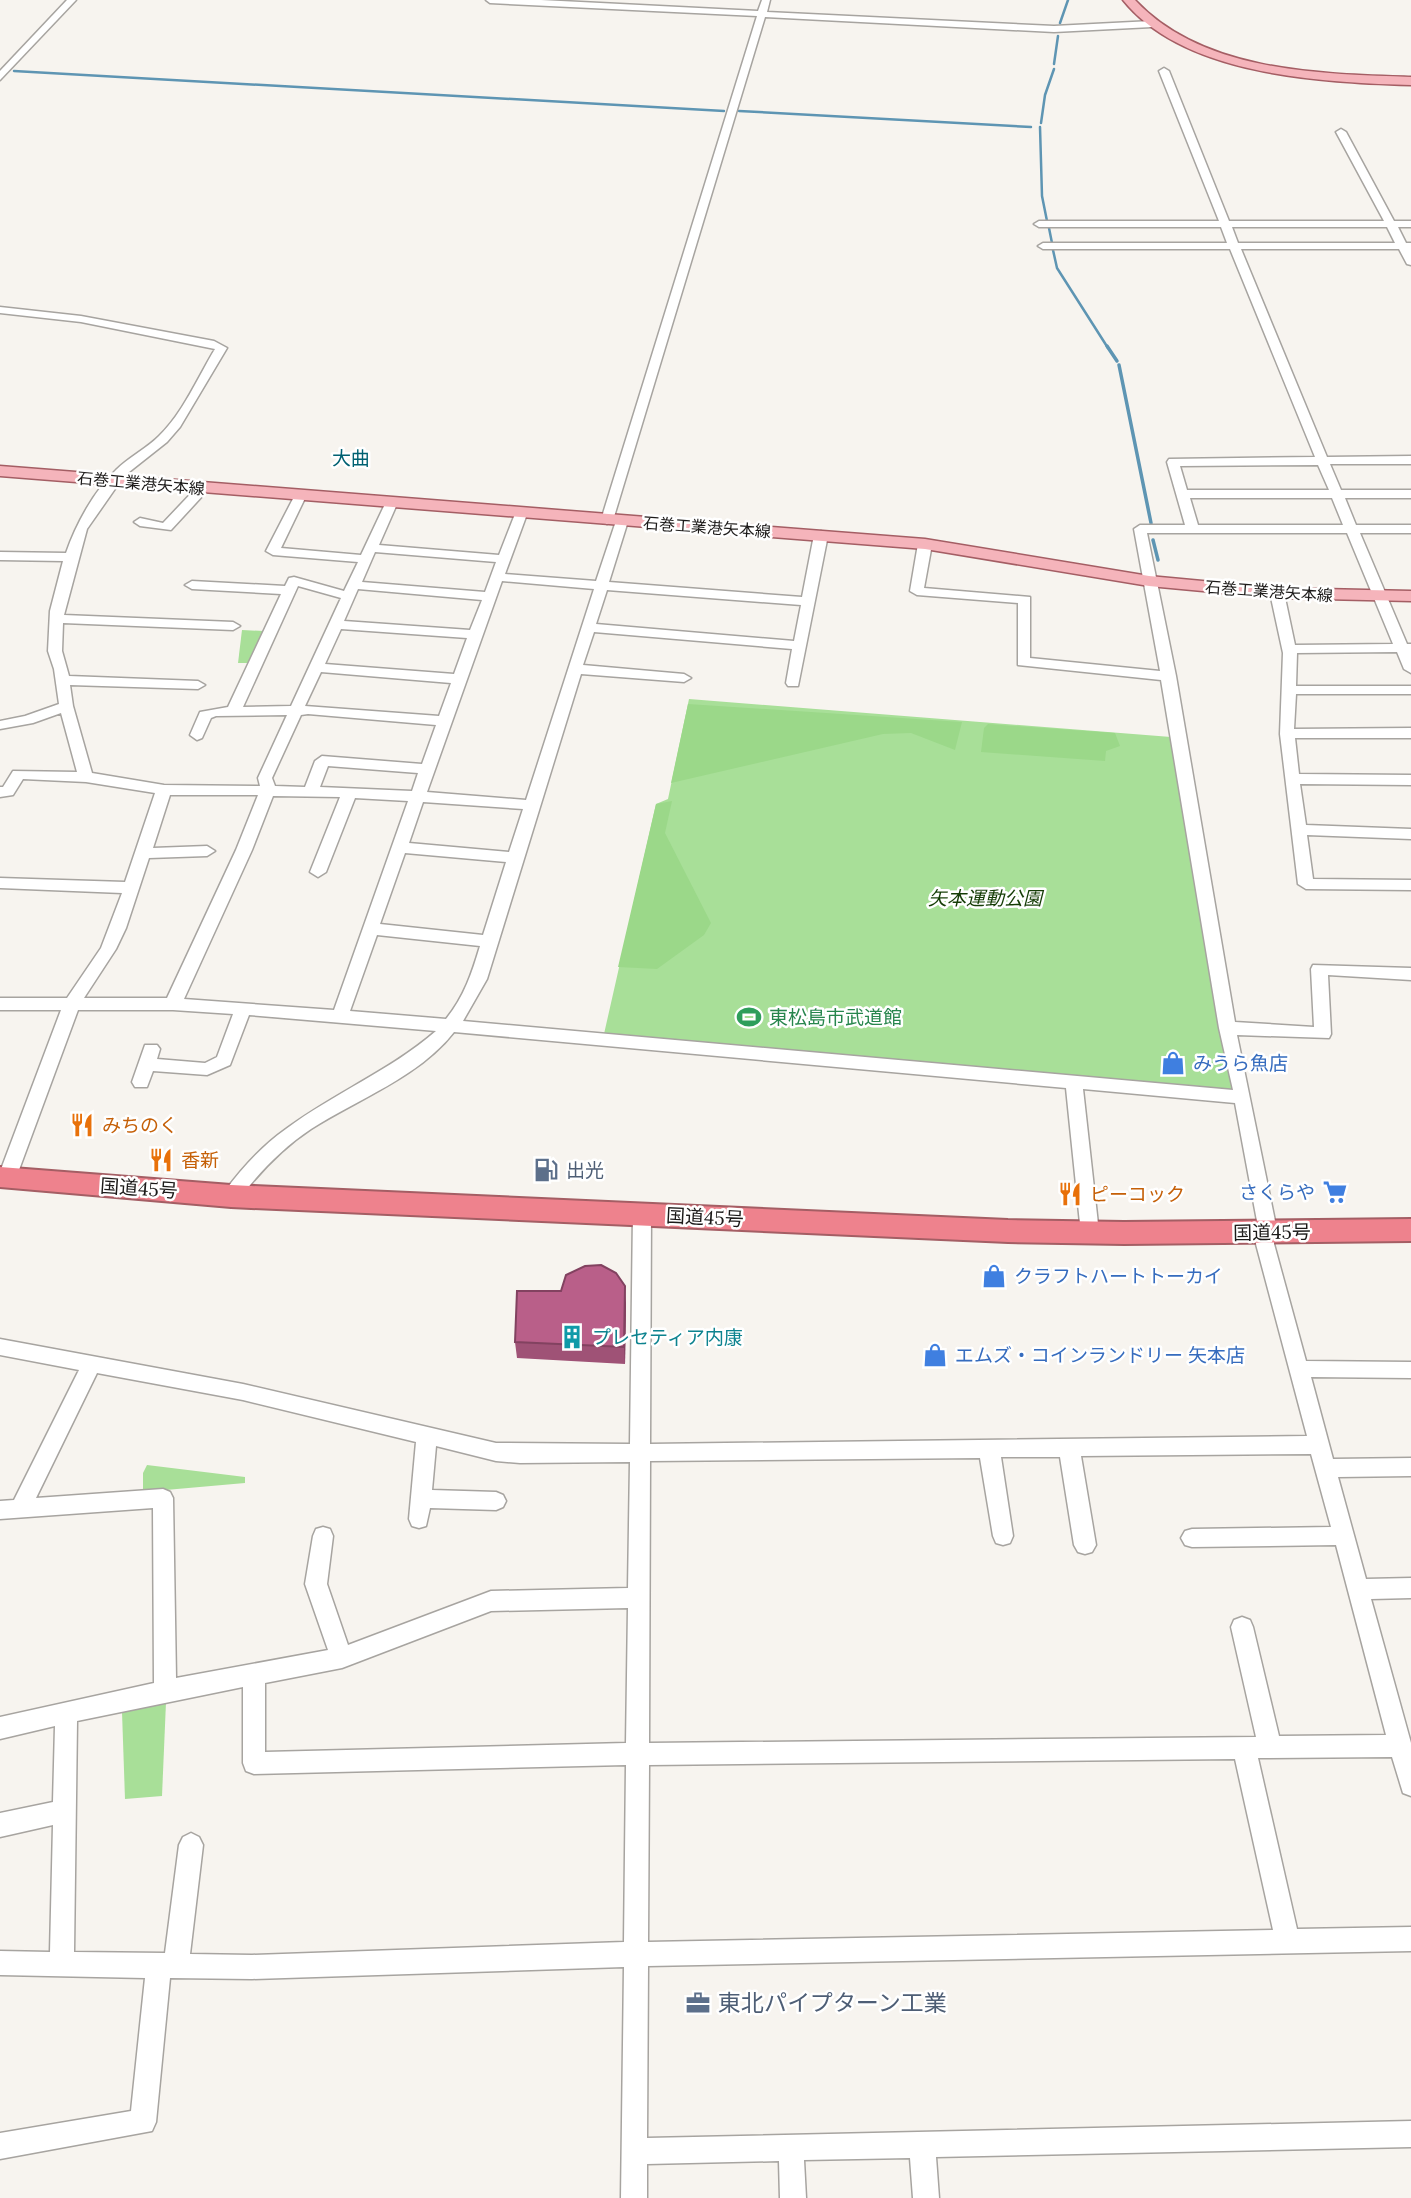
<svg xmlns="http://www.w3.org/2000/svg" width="1411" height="2198" viewBox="0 0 1411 2198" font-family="Lora,'Noto Sans JP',serif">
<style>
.green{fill:#a8df98}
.forest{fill:#9bd889}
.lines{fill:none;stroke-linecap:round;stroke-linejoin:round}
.stream-far1{stroke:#5e95b3;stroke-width:2.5}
.stream{stroke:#5e95b3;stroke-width:3.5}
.minor-casing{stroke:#a7a4a0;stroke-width:3}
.major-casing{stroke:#a45e64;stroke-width:3}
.highway-casing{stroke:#a45e64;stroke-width:4}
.minor{fill:#fff;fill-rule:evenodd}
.major{fill:#f5b4bb;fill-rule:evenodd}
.highway{fill:#ee828d;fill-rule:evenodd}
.wall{fill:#9f5276}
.shaded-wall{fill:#824260}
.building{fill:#b95f89;stroke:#824260;stroke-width:2}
.labels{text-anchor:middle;stroke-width:5;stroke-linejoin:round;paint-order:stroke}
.far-street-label{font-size:16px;fill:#1c1a19;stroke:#fff}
.far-quarter-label{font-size:19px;fill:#006172;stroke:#fff}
.park-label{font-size:19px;font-style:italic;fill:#153d06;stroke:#fff}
.leisure-label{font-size:19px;fill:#27864d;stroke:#fff;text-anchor:start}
.shop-label{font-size:19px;fill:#366cbe;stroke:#fff;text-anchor:start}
.food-label{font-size:19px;fill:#c56008;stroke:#fff;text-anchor:start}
.service-label{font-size:19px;fill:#4e5e75;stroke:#fff;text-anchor:start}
.street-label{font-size:19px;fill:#1c1a19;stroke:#fff}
.culture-label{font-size:19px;fill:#0d838f;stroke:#fff;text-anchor:start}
.near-service-label{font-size:23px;fill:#4e5e75;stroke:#fff;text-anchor:start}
</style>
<rect width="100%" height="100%" fill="#f7f4ef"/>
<g class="green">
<polygon points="242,630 264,631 249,663 238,663"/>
<polygon points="689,699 1171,737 1232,1090 604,1034 656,804 668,799"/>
<polygon points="147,1465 245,1477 245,1483 143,1492 143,1473"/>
<polygon points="166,1702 162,1796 125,1799 122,1712"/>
</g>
<g class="forest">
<polygon points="688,704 962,722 955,750 911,733 883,734 671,783"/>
<polygon points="988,724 1115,733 1120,746 1106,751 1105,761 981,752 984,728"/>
<polygon points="672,801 665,833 711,923 704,935 657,969 618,967 656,804"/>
</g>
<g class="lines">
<g class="stream-far1">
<polyline points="1060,23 1068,0"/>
<polyline points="1054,64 1058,36"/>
<polyline points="14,71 724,111"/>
<polyline points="739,111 1031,127"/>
<polyline points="1041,123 1045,95 1054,69"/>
<polyline points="1040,127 1042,196 1047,221"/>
<polyline points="1049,228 1052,243"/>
<polyline points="1053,250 1057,268 1108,348"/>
</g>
<g class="stream">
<polyline points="1107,346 1117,361"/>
<polyline points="1119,365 1151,523"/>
<polyline points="1153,540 1158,560"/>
</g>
<g class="minor-casing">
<g id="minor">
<polygon points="67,0 76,0 0,80 0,71"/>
<polygon points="486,0 541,0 758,11 762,0 770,0 767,12 1054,26 1152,21 1156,24 1152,27 1054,32 765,17 613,520 607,524 601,520 757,16 490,3"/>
<path d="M1164 68 1169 71 1229 221H1384L1336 132 1341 129 1346 132 1394 221H1411V227H1398L1406 243H1411V265L1407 264 1399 249H1241L1327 457 1411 456V464H1330L1341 490H1411V498H1345L1356 525H1411V533H1360L1407 644H1411V673L1404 669 1397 652 1297 653 1296 686H1411V694H1296L1294 729 1411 728V738H1295L1299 774 1411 775V785L1300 784 1306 825 1411 829V839L1307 835 1313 879 1411 880V890L1306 889 1298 884 1280 734 1283 653 1270 593 1277 589 1284 593 1295 645 1393 644 1347 533H1147L1176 676 1235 1022 1314 1027 1311 969 1313 965 1411 968V980L1328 975 1331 1034 1329 1038 1237 1035 1275 1221 1274 1244 1306 1361 1411 1362V1378L1311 1377 1333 1459 1411 1458V1476L1338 1477 1366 1579 1411 1578V1598L1371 1599 1411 1743V1796L1403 1793 1392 1757 1258 1758 1297 1929 1411 1927V1951L648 1966 647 2138 1411 2121V2147L936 2157 939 2198H913L910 2158 804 2160 806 2198H780L779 2161 647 2164V2198H621L624 1967 252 1979 170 1978 156 2122 152 2131 0 2159V2133L131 2111 145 1978 0 1975V1951L50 1952 53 1825 0 1837V1813L53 1802 55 1726 0 1739V1717L154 1683 153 1508 0 1519V1501L14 1500 79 1370 0 1355V1339L243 1384 496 1443 630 1444 633 1214 635 1209 642 1207 649 1209 651 1214 650 1444 1307 1436 1256 1244 1257 1221 1235 1103 1083 1089 1099 1233 1097 1238 1090 1240 1083 1238 1081 1233 1066 1088 454 1032C419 1077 358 1099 311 1129 282 1148 258 1174 237 1201H225L222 1196 225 1191C242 1168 262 1146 286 1129 334 1093 390 1071 436 1031L249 1015 230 1065 207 1075 153 1071 147 1087H135L132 1082 145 1045H157L160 1049 157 1059 205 1063 217 1057 233 1014 173 1010H78L16 1178 13 1183H1L0 1172 61 1010H0V998H67L101 948 122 893 0 888V878L125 882 155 793 86 782 23 779 13 795 0 797V787H3L13 771 77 772 61 713 33 723 0 729V721L25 716 59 704 54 669 48 651 50 611 63 561 0 560V552L66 553C76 524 94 491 116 470 129 457 146 449 159 436 183 413 198 377 215 349L81 322 0 313V307L81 316 214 341 227 348 180 427 167 442 124 476 87 529 64 615 233 622 240 626 233 630 63 623 62 651 69 676 198 681 205 685 198 689 70 685 73 706 92 773 164 785 260 786 258 778 287 715 216 716 211 718 202 738 197 740 190 735 200 712 228 707 281 594 192 589 185 585 192 581 285 586 289 578 294 577 344 591 358 562 273 555 266 551 296 493 300 492 306 496 281 548 361 555 385 504 391 500 397 504 379 545 499 555 515 514 521 510 527 514 505 574 596 581 616 521 622 517 628 521 609 582 802 597 814 535 821 531 828 535 798 686H788L786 683 792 649 594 632 583 665 684 674 691 678 684 682 581 674 487 979 463 1021 1233 1090 1219 1028 1161 680 1018 665V603L917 595 910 591 918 544 925 540 930 541 932 544 924 588 1030 597V658L1160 671 1134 529 1140 525H1185L1167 462 1169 459 1315 457 1230 249H1043L1038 246 1043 243H1227L1221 227H1039L1034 224 1039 221H1219L1159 71ZM1232 227H1387L1395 243H1238ZM1318 465 1329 490H1187L1180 466ZM1190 498H1332L1343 525H1198ZM375 552 496 562 485 592 362 582ZM502 581 594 589 526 800 427 792ZM298 586 341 598 291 706 243 707ZM358 589 482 600 470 630 344 621ZM607 590 801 605 794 641 596 624ZM341 629 467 638 454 674 325 664ZM321 672 451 683 439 716 305 706ZM308 714 436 725 422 764 322 756 315 761 305 787 275 786 272 778 301 715ZM328 766 418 773 412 791 320 787ZM170 795H258L236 850 167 998H84L116 949 126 928 149 858 207 856 215 851 207 846 153 848ZM273 796 340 797 310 872 318 877 326 872 355 798 408 801 334 1010 184 999 252 850ZM423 802 523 809 509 852 409 843ZM405 853 506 862 483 935 380 924ZM377 935 480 946C472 973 464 997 446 1019L350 1011ZM97 1373 243 1400 416 1442 409 1519 412 1526 419 1528 426 1526 430 1508 496 1510 503 1507 506 1501 503 1495 496 1492 432 1490 436 1446 496 1461 520 1463 630 1462 628 1588 491 1591 348 1645 327 1584 333 1536 330 1529 323 1527 316 1529 313 1536 305 1584 328 1650 176 1678 173 1498 170 1492 163 1489 36 1498ZM1311 1454 1331 1527 1192 1529 1185 1531 1181 1538 1185 1545 1192 1547 1336 1545 1386 1735 1279 1736 1253 1627 1250 1620 1242 1617 1234 1620 1231 1627 1256 1737 649 1743 650 1461 980 1458 993 1536 996 1543 1003 1545 1010 1543 1013 1536 1001 1457H1060L1074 1545 1078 1552 1085 1554 1092 1552 1096 1545 1081 1456ZM628 1608 626 1743 265 1752V1683L342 1668 491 1611ZM243 1687V1763L246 1771 254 1774 626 1765 624 1942 252 1955 190 1954 203 1845 199 1837 191 1833 183 1837 179 1845 165 1953 74 1952 77 1721ZM1235 1759 1273 1930 648 1942 649 1765Z"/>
<polygon points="203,484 207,485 207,491 171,530 140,526 134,522 140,518 163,523 199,485"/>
</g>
</g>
<g class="major-casing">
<g id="major">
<path d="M1123 0H1135C1202 72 1319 74 1411 77V85C1321 82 1184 76 1123 0Z"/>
<polygon points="0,466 925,539 1149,576 1277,588 1411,591 1411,601 1277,598 1149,586 925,549 0,476"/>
</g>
</g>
<g class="highway-casing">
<polygon id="highway" points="0,1167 231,1185 1008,1220 1124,1222 1411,1219 1411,1241 1124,1244 1008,1242 231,1207 0,1187"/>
</g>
<use href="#minor" class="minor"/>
<use href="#major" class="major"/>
<use href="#highway" class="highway"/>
</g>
<polygon class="wall" points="626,1303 625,1364 517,1358 515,1342"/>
<polygon class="shaded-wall" points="625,1286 626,1303 625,1364 624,1347"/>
<polygon class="building" points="601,1265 616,1273 625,1286 624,1347 515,1342 517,1291 561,1291 566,1275 585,1266"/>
<defs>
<g id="stadium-bare" transform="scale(1.89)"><path d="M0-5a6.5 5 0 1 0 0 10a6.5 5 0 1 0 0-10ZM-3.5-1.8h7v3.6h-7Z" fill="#2e9e5b" stroke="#fff" stroke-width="2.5" paint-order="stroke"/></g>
<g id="shop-bare" transform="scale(1.89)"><path d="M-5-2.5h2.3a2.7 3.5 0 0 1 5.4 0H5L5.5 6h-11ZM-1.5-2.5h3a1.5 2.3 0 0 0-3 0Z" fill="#3f7fe0" stroke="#fff" stroke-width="2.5" paint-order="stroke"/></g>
<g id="restaurant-bare" transform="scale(1.89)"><path d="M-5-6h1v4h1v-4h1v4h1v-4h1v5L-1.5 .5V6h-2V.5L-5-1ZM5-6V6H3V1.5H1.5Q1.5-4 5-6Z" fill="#e8710a" stroke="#fff" stroke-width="2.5" paint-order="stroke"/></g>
<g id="fuel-bare" transform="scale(1.89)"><path d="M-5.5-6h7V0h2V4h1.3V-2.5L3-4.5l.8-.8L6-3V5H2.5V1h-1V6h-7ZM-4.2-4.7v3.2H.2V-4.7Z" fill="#5c6f8a" stroke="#fff" stroke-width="2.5" paint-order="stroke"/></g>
<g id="supermarket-bare" transform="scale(1.89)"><path d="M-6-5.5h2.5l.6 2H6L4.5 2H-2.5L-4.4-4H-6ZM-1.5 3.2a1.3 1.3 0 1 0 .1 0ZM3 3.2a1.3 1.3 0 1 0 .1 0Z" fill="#3f7fe0" stroke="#fff" stroke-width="2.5" paint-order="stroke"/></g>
<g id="building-bare" transform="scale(1.89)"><path d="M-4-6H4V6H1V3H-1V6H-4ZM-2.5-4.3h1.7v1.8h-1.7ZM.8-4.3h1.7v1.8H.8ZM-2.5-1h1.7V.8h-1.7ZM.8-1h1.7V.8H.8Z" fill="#0f9aa8" stroke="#fff" stroke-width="2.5" paint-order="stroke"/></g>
<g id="office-bare" transform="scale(1.89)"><path d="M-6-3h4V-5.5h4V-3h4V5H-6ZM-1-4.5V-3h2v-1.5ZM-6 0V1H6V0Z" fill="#5c6f8a" stroke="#fff" stroke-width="2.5" paint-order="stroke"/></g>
</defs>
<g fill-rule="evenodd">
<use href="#stadium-bare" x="749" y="1017"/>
<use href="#shop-bare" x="1173" y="1063"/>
<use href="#restaurant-bare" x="82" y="1125"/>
<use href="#restaurant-bare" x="161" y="1160"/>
<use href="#fuel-bare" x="546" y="1170"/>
<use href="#supermarket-bare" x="1335" y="1192"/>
<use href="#restaurant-bare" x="1070" y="1194"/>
<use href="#shop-bare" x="994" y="1276"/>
<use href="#building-bare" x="572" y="1337"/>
<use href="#shop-bare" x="935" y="1355"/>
<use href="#office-bare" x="698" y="2003"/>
</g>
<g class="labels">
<g class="far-street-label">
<text transform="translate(141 483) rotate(5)" y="6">石巻工業港矢本線</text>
<text transform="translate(707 527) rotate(4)" y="6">石巻工業港矢本線</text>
<text transform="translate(1269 591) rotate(4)" y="6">石巻工業港矢本線</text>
</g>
<g class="far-quarter-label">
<text x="351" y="465">大曲</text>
</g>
<g class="park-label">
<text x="985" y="905">矢本運動公園</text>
</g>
<g class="leisure-label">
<text x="769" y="1024">東松島市武道館</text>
</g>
<g class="shop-label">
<text x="1193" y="1070">みうら魚店</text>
<text x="1315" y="1199" text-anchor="end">さくらや</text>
<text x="1014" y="1283">クラフトハートトーカイ</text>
<text x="955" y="1362">エムズ・コインランドリー 矢本店</text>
</g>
<g class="food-label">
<text x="102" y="1132">みちのく</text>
<text x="181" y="1167">香新</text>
<text x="1090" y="1201">ピーコック</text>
</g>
<g class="service-label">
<text x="566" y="1177">出光</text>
</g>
<g class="street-label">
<text transform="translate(139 1188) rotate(4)" y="7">国道45号</text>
<text transform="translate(705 1217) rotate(3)" y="7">国道45号</text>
<text transform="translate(1272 1232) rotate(-1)" y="7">国道45号</text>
</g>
<g class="culture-label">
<text x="592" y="1344">プレセティア内康</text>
</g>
<g class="near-service-label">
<text x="718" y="2011">東北パイプターン工業</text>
</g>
</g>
</svg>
